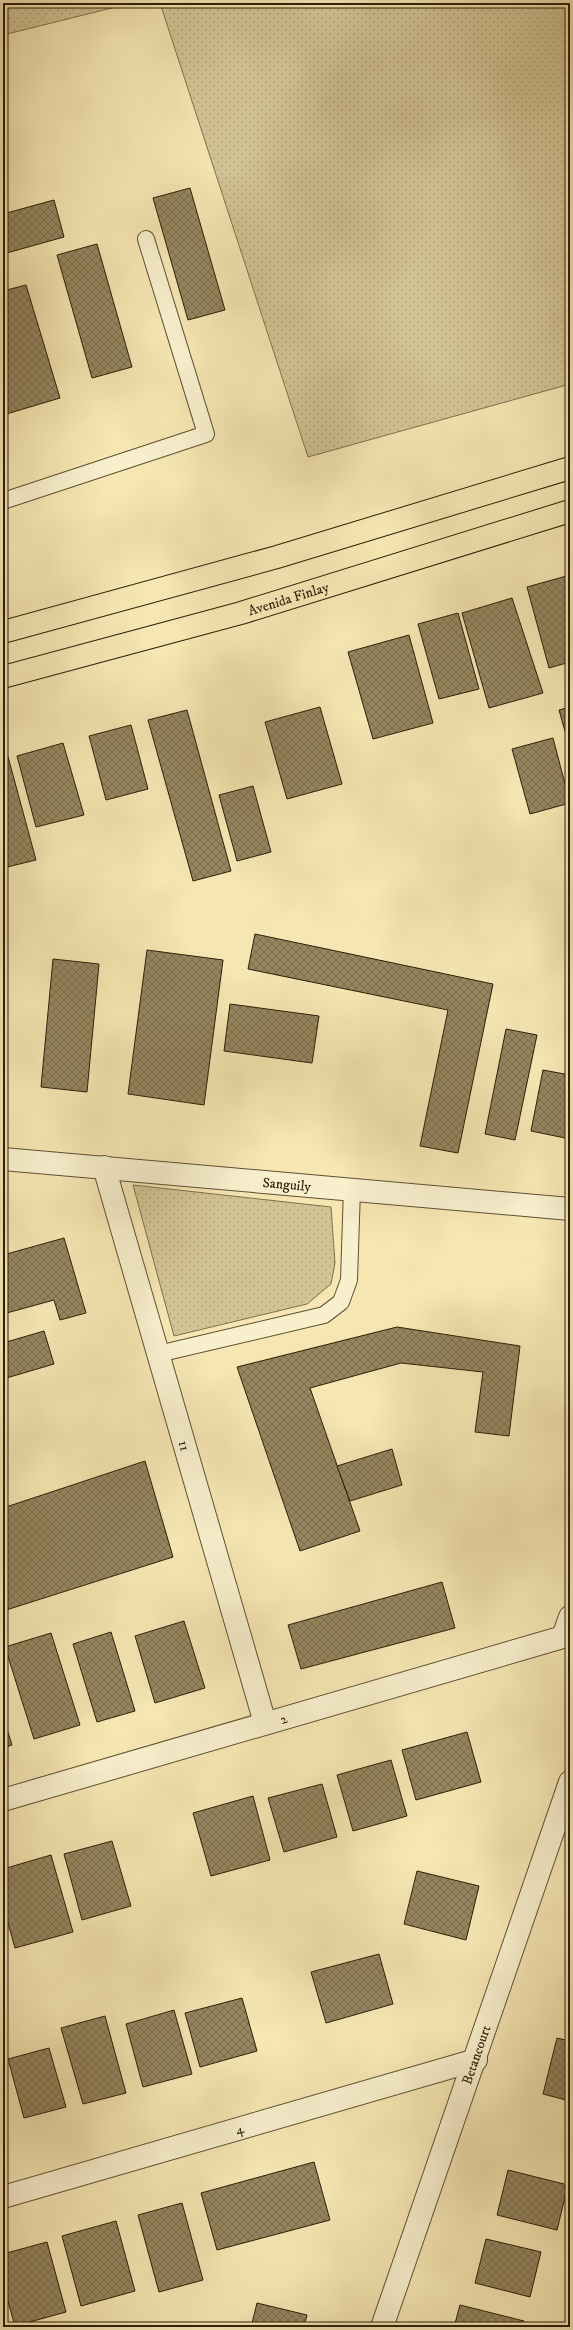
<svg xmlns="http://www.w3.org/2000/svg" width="573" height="2330" viewBox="0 0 573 2330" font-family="'IM FELL DW Pica',serif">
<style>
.grass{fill:url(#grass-dots);stroke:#80714e}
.building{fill:url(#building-cross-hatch);stroke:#2c1e08}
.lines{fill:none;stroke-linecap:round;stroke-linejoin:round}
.lane-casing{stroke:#5e5032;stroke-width:18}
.street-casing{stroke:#5e5032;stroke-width:24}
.primary-casing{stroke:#2c1e08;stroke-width:24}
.lane{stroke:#f8efcd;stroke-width:16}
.street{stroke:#f8efcd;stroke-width:22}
.primary{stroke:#f5e6b2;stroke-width:22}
.labels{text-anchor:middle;stroke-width:3;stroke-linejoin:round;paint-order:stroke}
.street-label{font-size:14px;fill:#2c1e08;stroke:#f8efcd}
</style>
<defs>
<pattern id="grass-dots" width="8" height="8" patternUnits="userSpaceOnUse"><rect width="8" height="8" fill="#d3c495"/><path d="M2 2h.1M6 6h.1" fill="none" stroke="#b5a87f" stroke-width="1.8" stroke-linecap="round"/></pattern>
<pattern id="building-cross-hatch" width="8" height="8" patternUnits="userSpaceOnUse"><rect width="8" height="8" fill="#958660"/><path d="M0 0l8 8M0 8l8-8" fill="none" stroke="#7a6d4d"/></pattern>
</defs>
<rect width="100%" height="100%" fill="#f5e6b2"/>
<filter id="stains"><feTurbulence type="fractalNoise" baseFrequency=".005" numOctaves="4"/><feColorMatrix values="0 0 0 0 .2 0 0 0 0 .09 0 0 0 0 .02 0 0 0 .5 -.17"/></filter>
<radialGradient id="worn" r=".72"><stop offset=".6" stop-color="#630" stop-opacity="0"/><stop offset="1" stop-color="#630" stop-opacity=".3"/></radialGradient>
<g class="grass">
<polygon points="3,3 132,3 3,35"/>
<polygon points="160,3 570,3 570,384 308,457"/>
<polygon points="133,1185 331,1207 335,1263 331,1284 307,1304 174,1336"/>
</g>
<g class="building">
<polygon points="190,188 225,310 188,320 153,198"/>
<polygon points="54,200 64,237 3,254 3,214"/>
<polygon points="97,244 132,367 92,378 57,255"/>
<polygon points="26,285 60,398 3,415 3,291"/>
<polygon points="570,575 570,662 549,668 527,587"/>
<polygon points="512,598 543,693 489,708 462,613"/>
<polygon points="458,613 479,689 439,699 418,624"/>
<polygon points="409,635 433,723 373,739 348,652"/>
<polygon points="320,707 342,784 287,799 265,722"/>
<polygon points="570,707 570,749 559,710"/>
<polygon points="187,710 231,871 193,881 148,720"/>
<polygon points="131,725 148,789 106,800 89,736"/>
<polygon points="553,738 570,803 530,814 512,749"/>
<polygon points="63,743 84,815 36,827 17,756"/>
<polygon points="7,753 36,860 3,868 3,754"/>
<polygon points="253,786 271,852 237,861 219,795"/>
<polygon points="255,934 493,984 458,1153 420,1146 448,1010 248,969"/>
<polygon points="147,950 223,960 204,1105 128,1094"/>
<polygon points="53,959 99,964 87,1092 41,1087"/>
<polygon points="230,1004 319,1016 312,1063 224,1051"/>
<polygon points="506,1029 537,1035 515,1140 485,1134"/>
<polygon points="543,1070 570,1075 570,1139 531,1131"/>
<polygon points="64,1238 86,1313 60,1320 54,1300 3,1314 3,1255"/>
<polygon points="397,1327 520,1346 509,1436 475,1432 483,1372 401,1363 310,1388 360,1531 300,1551 237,1367"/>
<polygon points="44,1331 54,1364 3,1379 3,1343"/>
<polygon points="392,1449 402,1485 350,1501 337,1466"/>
<polygon points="145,1461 173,1557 3,1611 3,1508"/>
<polygon points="442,1582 455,1628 301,1669 288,1625"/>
<polygon points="184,1621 205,1688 155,1703 135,1636"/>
<polygon points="111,1632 135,1711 97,1722 73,1644"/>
<polygon points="51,1633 80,1725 34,1739 5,1647"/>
<polygon points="3,1716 12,1745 3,1748"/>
<polygon points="467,1732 481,1782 416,1800 402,1750"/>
<polygon points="391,1760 407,1816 353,1831 337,1775"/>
<polygon points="322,1784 337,1837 284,1852 268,1798"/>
<polygon points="253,1796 270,1860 211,1876 193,1813"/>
<polygon points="112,1841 131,1906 82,1920 64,1854"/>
<polygon points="51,1855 73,1932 15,1948 3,1905 3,1869"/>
<polygon points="417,1871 479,1886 466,1940 404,1924"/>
<polygon points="379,1954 393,2004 326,2023 311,1972"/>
<polygon points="242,1998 257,2051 200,2067 185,2013"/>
<polygon points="174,2010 192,2074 143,2087 126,2024"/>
<polygon points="105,2016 126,2093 83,2104 61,2028"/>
<polygon points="557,2038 570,2041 570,2101 543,2094"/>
<polygon points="49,2048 66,2107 24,2118 8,2059"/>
<polygon points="314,2162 330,2220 217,2250 201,2193"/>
<polygon points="508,2170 568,2185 557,2230 497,2215"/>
<polygon points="182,2203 203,2280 159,2292 138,2215"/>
<polygon points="116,2221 135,2291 81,2306 62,2236"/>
<polygon points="486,2239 541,2252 530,2297 475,2283"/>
<polygon points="47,2242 66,2312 15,2326 3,2284 3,2254"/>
<polygon points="257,2303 307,2315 304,2327 251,2327"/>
<polygon points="460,2305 524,2321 523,2327 454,2327"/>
</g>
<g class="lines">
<g class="lane-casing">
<g id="lane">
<polyline points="3,501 206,434 146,239"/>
<polyline points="158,1354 324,1315 341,1302 349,1280 352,1189"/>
</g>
</g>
<g class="street-casing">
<g id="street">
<path id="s1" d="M3 1159 570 1209"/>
<path id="s2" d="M104 1167 265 1723"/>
<polyline points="563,1637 570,1617"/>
<path id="s3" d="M3 1800 563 1637"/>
<path id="s4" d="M3 2197 476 2060"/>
<path id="s5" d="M382 2327 570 1782"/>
</g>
</g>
<g class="primary-casing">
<g id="primary">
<polyline points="3,632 277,557 570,468"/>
<path id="s6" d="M3 677 241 613 570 511"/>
</g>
</g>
<use href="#lane" class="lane"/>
<use href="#street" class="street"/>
<use href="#primary" class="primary"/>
</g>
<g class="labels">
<g class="street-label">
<text dy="5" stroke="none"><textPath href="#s6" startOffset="296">Avenida Finlay</textPath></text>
<text dy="5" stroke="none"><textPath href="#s1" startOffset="285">Sanguily</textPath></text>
<text dy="5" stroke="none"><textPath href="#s2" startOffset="290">11</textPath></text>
<text dy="5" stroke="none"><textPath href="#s3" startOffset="292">2</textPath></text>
<text dy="5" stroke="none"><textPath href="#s5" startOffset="288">Betancourt</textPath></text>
<text dy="5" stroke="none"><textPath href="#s4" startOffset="246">4</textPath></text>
</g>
</g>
<rect width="573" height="2330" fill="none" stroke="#f5e6b2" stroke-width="16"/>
<rect x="4" y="4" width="565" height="2322" fill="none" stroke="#2c1e08" stroke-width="2"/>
<rect x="8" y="8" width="557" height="2314" fill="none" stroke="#2c1e08"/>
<rect width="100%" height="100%" filter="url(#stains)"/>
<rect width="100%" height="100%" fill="url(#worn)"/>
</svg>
